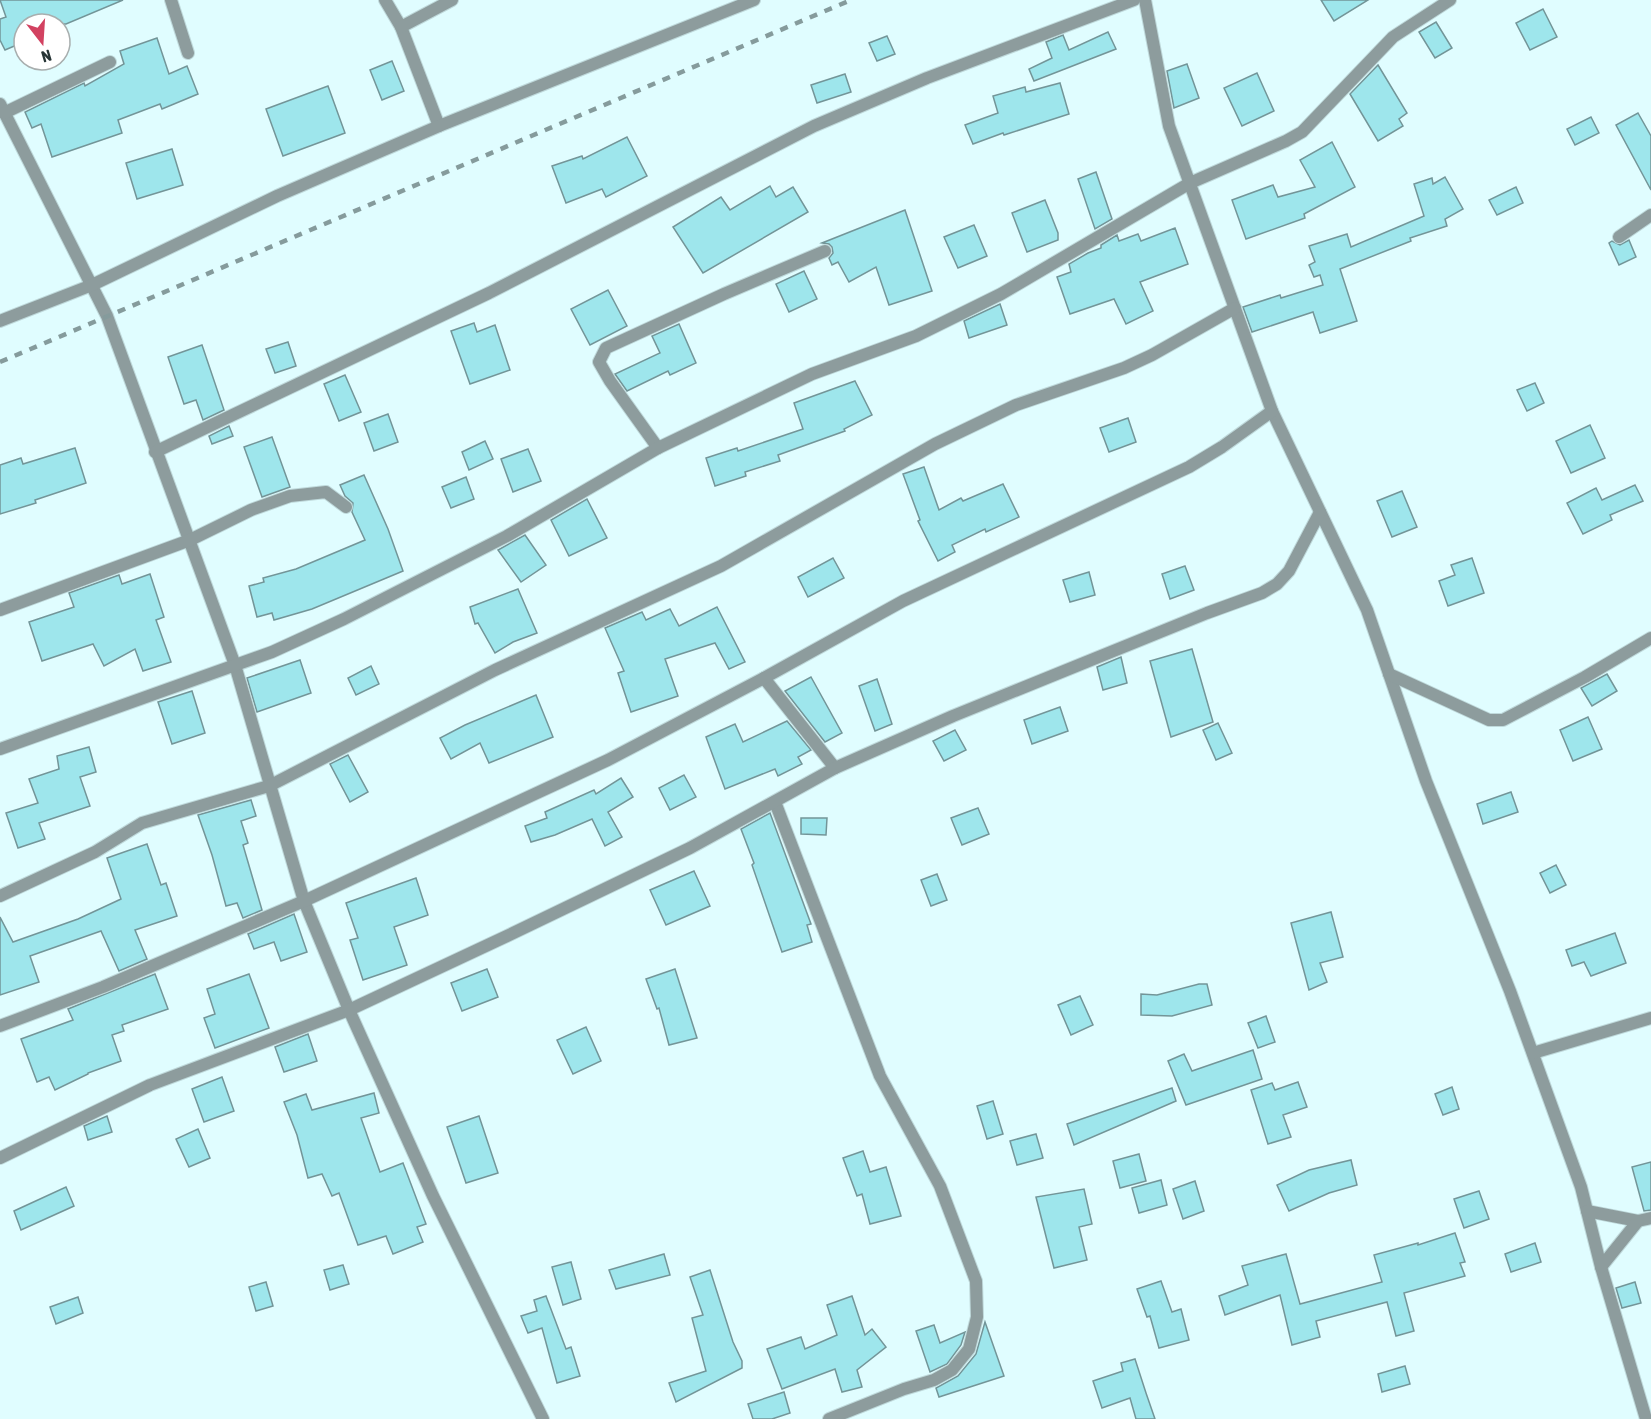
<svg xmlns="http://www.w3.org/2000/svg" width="1651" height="1419" viewBox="0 0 1651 1419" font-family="'Asap Condensed',sans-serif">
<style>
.building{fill:#9ee6ec;stroke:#739598;stroke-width:1.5}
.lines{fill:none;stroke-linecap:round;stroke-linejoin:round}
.street-casing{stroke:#bfd9db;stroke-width:14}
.street{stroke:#8d9c9d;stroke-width:12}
.rail{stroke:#859b9c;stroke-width:4.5;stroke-dasharray:8 8;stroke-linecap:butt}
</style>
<rect width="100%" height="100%" fill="#e0fdff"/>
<g class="building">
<polygon points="0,0 123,0 66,24 24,24 24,55 19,44 5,50 0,40 0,19 6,17"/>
<polygon points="1321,0 1368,0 1334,21"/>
<polygon points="1543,9 1557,37 1530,50 1516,23"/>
<polygon points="1436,22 1452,48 1435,58 1419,32"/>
<polygon points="1108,32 1116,49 1034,81 1029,69 1052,58 1046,42 1063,35 1069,50"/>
<polygon points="887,36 895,54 877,61 869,43"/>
<polygon points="157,38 169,74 187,66 198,94 162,109 160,104 118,120 122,133 52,157 41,124 32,128 25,112 84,83 85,86 124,64 120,51"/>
<polygon points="392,61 404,91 382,100 370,70"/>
<polygon points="1187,64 1199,98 1174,108 1167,71"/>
<polygon points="1378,65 1407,113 1399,119 1403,126 1378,141 1350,94"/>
<polygon points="1257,73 1274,111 1242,126 1224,88"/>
<polygon points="845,74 851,92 817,103 811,85"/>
<polygon points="1060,83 1069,114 1004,135 1003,133 973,144 965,125 998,113 993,96 1025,87 1026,92"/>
<polygon points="328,86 345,133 283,156 266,109"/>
<polygon points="1638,113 1651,136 1651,190 1616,125"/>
<polygon points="1591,117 1599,133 1575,145 1567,129"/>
<polygon points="627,137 647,176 606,197 602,189 566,203 552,166 582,156 583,159"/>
<polygon points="1332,142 1355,187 1304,214 1305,218 1246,239 1232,200 1273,185 1278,197 1315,187 1300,160"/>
<polygon points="172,149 183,185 137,199 126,163"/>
<polygon points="1096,172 1112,219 1095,229 1078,179"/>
<polygon points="1445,177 1463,209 1445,219 1447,226 1410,238 1411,241 1340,269 1357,321 1320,333 1313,312 1252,332 1243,307 1280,295 1281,298 1323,285 1320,275 1314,277 1309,265 1315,262 1309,246 1347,234 1351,247 1424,216 1414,184 1432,178 1433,184"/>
<polygon points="770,186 776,197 793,187 808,212 703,273 673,227 721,197 730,210"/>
<polygon points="1516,187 1523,203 1497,215 1489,200"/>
<polygon points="1045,200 1058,233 1058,240 1027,252 1012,213"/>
<polygon points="905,210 932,291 889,305 876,267 849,282 838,262 832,265 829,258 833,253 832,247 829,244 822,243"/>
<polygon points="974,225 987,256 958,268 944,237"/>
<polygon points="1175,228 1188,264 1140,282 1153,311 1126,324 1114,299 1070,314 1057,277 1071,272 1069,264 1088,253 1101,248 1101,245 1117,235 1119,241 1138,234 1141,241"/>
<polygon points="1629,240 1636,257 1619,265 1609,243 1612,241 1620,245"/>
<polygon points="804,271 817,299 789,312 776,284"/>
<polygon points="608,290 627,326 590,345 571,309"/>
<polygon points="1000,304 1007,325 969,338 964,321"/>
<polygon points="474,323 477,332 495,325 510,370 470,384 451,331"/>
<polygon points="679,324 696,363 670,375 668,371 627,391 615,374 660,353 652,336"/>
<polygon points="288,342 296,366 275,373 266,349"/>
<polygon points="202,345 224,410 203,420 196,400 184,404 168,357"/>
<polygon points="345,375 361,412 339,421 324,384"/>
<polygon points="855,381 872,415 844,429 845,431 778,455 780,461 745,472 746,476 715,486 706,458 737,448 738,451 803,429 794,403"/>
<polygon points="1535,383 1544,403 1527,411 1517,390"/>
<polygon points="388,414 398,442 374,451 364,423"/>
<polygon points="1128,418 1136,442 1109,452 1100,428"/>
<polygon points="1590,425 1605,458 1571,473 1556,441"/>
<polygon points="229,426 233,436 212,444 209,436"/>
<polygon points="272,437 290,487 262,497 244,447"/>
<polygon points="485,441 493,459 469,470 462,452"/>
<polygon points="75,448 86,483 35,500 36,503 0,514 0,465 21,458 23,464"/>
<polygon points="528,449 541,481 513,492 501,459"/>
<polygon points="924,467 939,510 961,498 963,501 1003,484 1019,517 986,532 985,529 952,545 955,552 938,561 918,521 920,520 903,474"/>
<polygon points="364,475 388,529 403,571 312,609 274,620 272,613 257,617 249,586 264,582 263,578 296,569 365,540 352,512 353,503 345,496 340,485"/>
<polygon points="466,477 474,499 451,508 442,487"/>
<polygon points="1635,485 1643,501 1610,515 1612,520 1583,534 1567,503 1596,488 1602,500"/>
<polygon points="1402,491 1417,527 1392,537 1377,501"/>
<polygon points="587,499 607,538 569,556 551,520"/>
<polygon points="525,535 546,565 521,582 498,550"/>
<polygon points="833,558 844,578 808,597 798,577"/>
<polygon points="1472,558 1484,593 1448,606 1439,581 1455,575 1451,565"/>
<polygon points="1185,566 1194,590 1170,599 1162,574"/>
<polygon points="1089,572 1095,595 1070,602 1063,580"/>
<polygon points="150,574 164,617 156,620 171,662 143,671 135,649 104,666 93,644 42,661 29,622 74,607 69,593 119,575 122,584"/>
<polygon points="518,589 537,633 513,642 495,653 478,623 475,624 470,607"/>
<polygon points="717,607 745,662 729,669 715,643 665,659 678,696 631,712 618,673 624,671 605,628 642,612 646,620 670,609 679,626"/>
<polygon points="1192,649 1213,722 1171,737 1150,661"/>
<polygon points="1121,657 1127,683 1103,690 1097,667"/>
<polygon points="300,660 311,693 257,712 247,678"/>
<polygon points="371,666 379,684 356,695 348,678"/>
<polygon points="1607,674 1617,691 1592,706 1581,688"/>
<polygon points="811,677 842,733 825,742 785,691"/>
<polygon points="877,679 892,724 875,731 859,686"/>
<polygon points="192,691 205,733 172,744 158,702"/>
<polygon points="536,695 553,737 489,763 480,743 451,759 440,738 465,725"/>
<polygon points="1060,707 1068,731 1032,744 1024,720"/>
<polygon points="1588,717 1602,749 1573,761 1560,730"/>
<polygon points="787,721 811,750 798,757 802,764 778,776 775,769 725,789 706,737 735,724 743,742"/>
<polygon points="1218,723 1232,753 1216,760 1203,730"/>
<polygon points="955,730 966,750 944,761 933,741"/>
<polygon points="89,747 96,772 80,777 90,806 39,823 45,839 18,848 6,813 38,803 29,779 59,769 57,756"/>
<polygon points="348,755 368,792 350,802 330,764"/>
<polygon points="684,775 696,797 670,810 659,788"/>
<polygon points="621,778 633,797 608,812 622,837 605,846 592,819 555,835 531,842 525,826 547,818 545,812 594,790 596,794"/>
<polygon points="1511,792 1518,812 1483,824 1477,804"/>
<polygon points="251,800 256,816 241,821 248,843 243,845 262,910 243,918 237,903 226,906 212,855 198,815"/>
<polygon points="978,808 989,834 962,845 951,818"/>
<polygon points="770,813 811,924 807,925 812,942 782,952 752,865 754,863 741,829"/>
<polygon points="801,818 827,818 826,835 801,834"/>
<polygon points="147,844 161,885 166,883 177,916 135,930 147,959 119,971 101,931 30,956 39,982 0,995 0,917 13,942 78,919 121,899 107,858"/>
<polygon points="1556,865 1566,885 1550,893 1540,873"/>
<polygon points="694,871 710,906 666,925 650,890"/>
<polygon points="937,874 947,900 931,906 921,880"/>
<polygon points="416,878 428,915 394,927 407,965 363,980 350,940 358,938 346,903"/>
<polygon points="1331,912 1343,957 1320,963 1327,982 1309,990 1291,923"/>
<polygon points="294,914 307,952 281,961 274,942 254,949 248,934"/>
<polygon points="1615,933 1626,963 1591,976 1584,962 1572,966 1566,950"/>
<polygon points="487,969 498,997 462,1011 451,983"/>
<polygon points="675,969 697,1038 669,1045 659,1008 657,1009 646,979"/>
<polygon points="155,974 168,1009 122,1025 124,1031 112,1035 121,1061 88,1073 88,1074 55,1090 49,1077 37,1082 21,1039 73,1020 68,1009"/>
<polygon points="249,974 269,1028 215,1048 204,1018 215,1014 207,989"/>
<polygon points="1199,984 1207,984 1212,1005 1172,1016 1141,1015 1141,994 1157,995"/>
<polygon points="1080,996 1093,1025 1071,1035 1058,1005"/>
<polygon points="1266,1016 1275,1042 1258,1048 1248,1023"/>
<polygon points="586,1027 601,1061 573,1074 557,1040"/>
<polygon points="308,1034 317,1061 284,1072 275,1047"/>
<polygon points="1253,1050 1262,1079 1186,1105 1168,1061 1184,1054 1192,1071"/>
<polygon points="222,1077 234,1111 204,1122 192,1089"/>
<polygon points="1298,1082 1307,1107 1283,1115 1291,1137 1268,1144 1251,1090 1272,1083 1275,1090"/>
<polygon points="1452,1087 1459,1109 1443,1115 1435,1094"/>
<polygon points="1172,1088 1176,1101 1074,1145 1067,1124"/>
<polygon points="374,1093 379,1113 361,1118 380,1172 403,1163 426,1224 417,1227 423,1242 393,1254 386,1236 358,1245 339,1193 332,1196 322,1174 308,1178 297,1135 284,1102 306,1094 312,1110"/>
<polygon points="993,1101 1003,1134 987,1139 977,1106"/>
<polygon points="107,1116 112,1132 88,1140 84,1126"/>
<polygon points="479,1116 498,1173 466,1183 447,1127"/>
<polygon points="198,1129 210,1158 189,1167 176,1139"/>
<polygon points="1036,1134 1043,1158 1017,1165 1010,1141"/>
<polygon points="863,1151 870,1172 886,1167 901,1216 870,1224 862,1194 857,1196 843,1158"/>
<polygon points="1139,1154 1146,1181 1120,1188 1113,1161"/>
<polygon points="1351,1160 1357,1185 1329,1193 1289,1211 1277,1185 1309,1170"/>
<polygon points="1651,1162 1651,1210 1644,1211 1632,1167"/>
<polygon points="1161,1180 1167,1205 1139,1213 1132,1188"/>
<polygon points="1195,1181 1204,1211 1183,1219 1173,1189"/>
<polygon points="66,1187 74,1206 21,1230 14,1211"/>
<polygon points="1084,1189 1092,1224 1079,1227 1087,1260 1054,1268 1036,1197"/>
<polygon points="1479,1191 1489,1219 1464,1228 1454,1199"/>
<polygon points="1455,1233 1465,1262 1460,1263 1465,1276 1404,1293 1414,1331 1396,1336 1387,1302 1316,1321 1320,1337 1292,1345 1280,1295 1225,1315 1219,1296 1248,1285 1242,1266 1286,1254 1300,1304 1382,1282 1374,1255 1418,1243 1418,1245"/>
<polygon points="1535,1243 1541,1262 1511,1272 1505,1254"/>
<polygon points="664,1254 670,1275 616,1289 609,1270"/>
<polygon points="571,1262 581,1299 563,1305 552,1267"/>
<polygon points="343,1265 349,1284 330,1290 324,1270"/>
<polygon points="710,1270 733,1342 742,1361 742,1368 676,1402 669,1383 706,1371 692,1318 703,1315 690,1277"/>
<polygon points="1161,1281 1172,1312 1181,1309 1189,1340 1159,1348 1150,1316 1147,1317 1137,1289"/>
<polygon points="266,1282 273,1306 256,1311 249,1287"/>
<polygon points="1635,1282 1641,1303 1622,1308 1616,1288"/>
<polygon points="546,1296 566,1349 571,1347 580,1376 557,1383 542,1328 528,1333 521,1316 537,1311 534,1300"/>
<polygon points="852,1296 865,1335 872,1329 886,1347 857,1370 862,1387 842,1392 835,1369 782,1389 767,1349 801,1337 805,1349 837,1335 827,1305"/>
<polygon points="78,1297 83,1313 56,1324 50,1307"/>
<polygon points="985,1322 1004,1376 939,1397 936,1388 958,1376 976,1354"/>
<polygon points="934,1325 940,1343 965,1332 961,1345 947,1364 930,1372 916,1331"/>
<polygon points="1135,1359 1146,1393 1155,1419 1136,1419 1130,1398 1102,1408 1093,1381 1123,1371 1121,1363"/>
<polygon points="1405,1366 1410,1384 1382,1392 1378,1374"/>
<polygon points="784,1392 790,1413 772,1419 753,1419 748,1404"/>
</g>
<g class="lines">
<g class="street-casing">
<g id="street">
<polyline points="171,0 188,53"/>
<polyline points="385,0 401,27 439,126"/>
<polyline points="1145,0 1169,126 1272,411 1367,610 1426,781 1510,991 1581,1187 1601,1267 1646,1419"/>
<polyline points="401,27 452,0"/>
<polyline points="0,104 107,316 235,665 304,901 349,1010 433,1196 543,1419"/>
<polyline points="4,113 110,62"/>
<polyline points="1619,237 1651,215"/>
<polyline points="0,321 92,285 277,196 439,126 754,0"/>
<polyline points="658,448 610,381 599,362 606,348 724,294 825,251"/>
<polyline points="155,452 489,293 814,126 927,78 1134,0"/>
<polyline points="0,610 190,540 251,510 290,496 326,492 346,507"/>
<polyline points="1389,674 1489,720 1503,720 1585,677 1651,638"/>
<polyline points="764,678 835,768"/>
<polyline points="0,749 272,652 344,619 507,536 658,448 812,374 916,336 1001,294 1190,183 1286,141 1302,132 1393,37 1450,0"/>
<polyline points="775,802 880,1076 940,1186 976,1281 977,1317 969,1349 952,1370 934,1380 904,1389 829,1419"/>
<polyline points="0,896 95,852 142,823 269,786 495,670 721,566 935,444 1016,405 1124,368 1152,355 1235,308"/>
<polyline points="0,1026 103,987 304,901 608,760 764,678 903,601 1189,467 1222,447 1272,411"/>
<polyline points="1533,1053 1651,1018"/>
<polyline points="0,1158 150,1085 349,1010 507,936 690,848 835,768 953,716 1207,613 1262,593 1277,584 1289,571 1320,512"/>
<polyline points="1587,1211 1638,1221 1651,1218"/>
<polyline points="1601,1267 1638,1221"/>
</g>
</g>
<use href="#street" class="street"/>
<polyline class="rail" points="0,362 851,0"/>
</g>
<g transform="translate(42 42) rotate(163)"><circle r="28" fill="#ffffff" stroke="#a8aeae" stroke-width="1.5"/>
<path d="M0-4.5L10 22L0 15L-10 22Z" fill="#d24261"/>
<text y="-9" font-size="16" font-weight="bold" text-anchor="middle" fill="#263435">N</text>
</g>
</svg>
